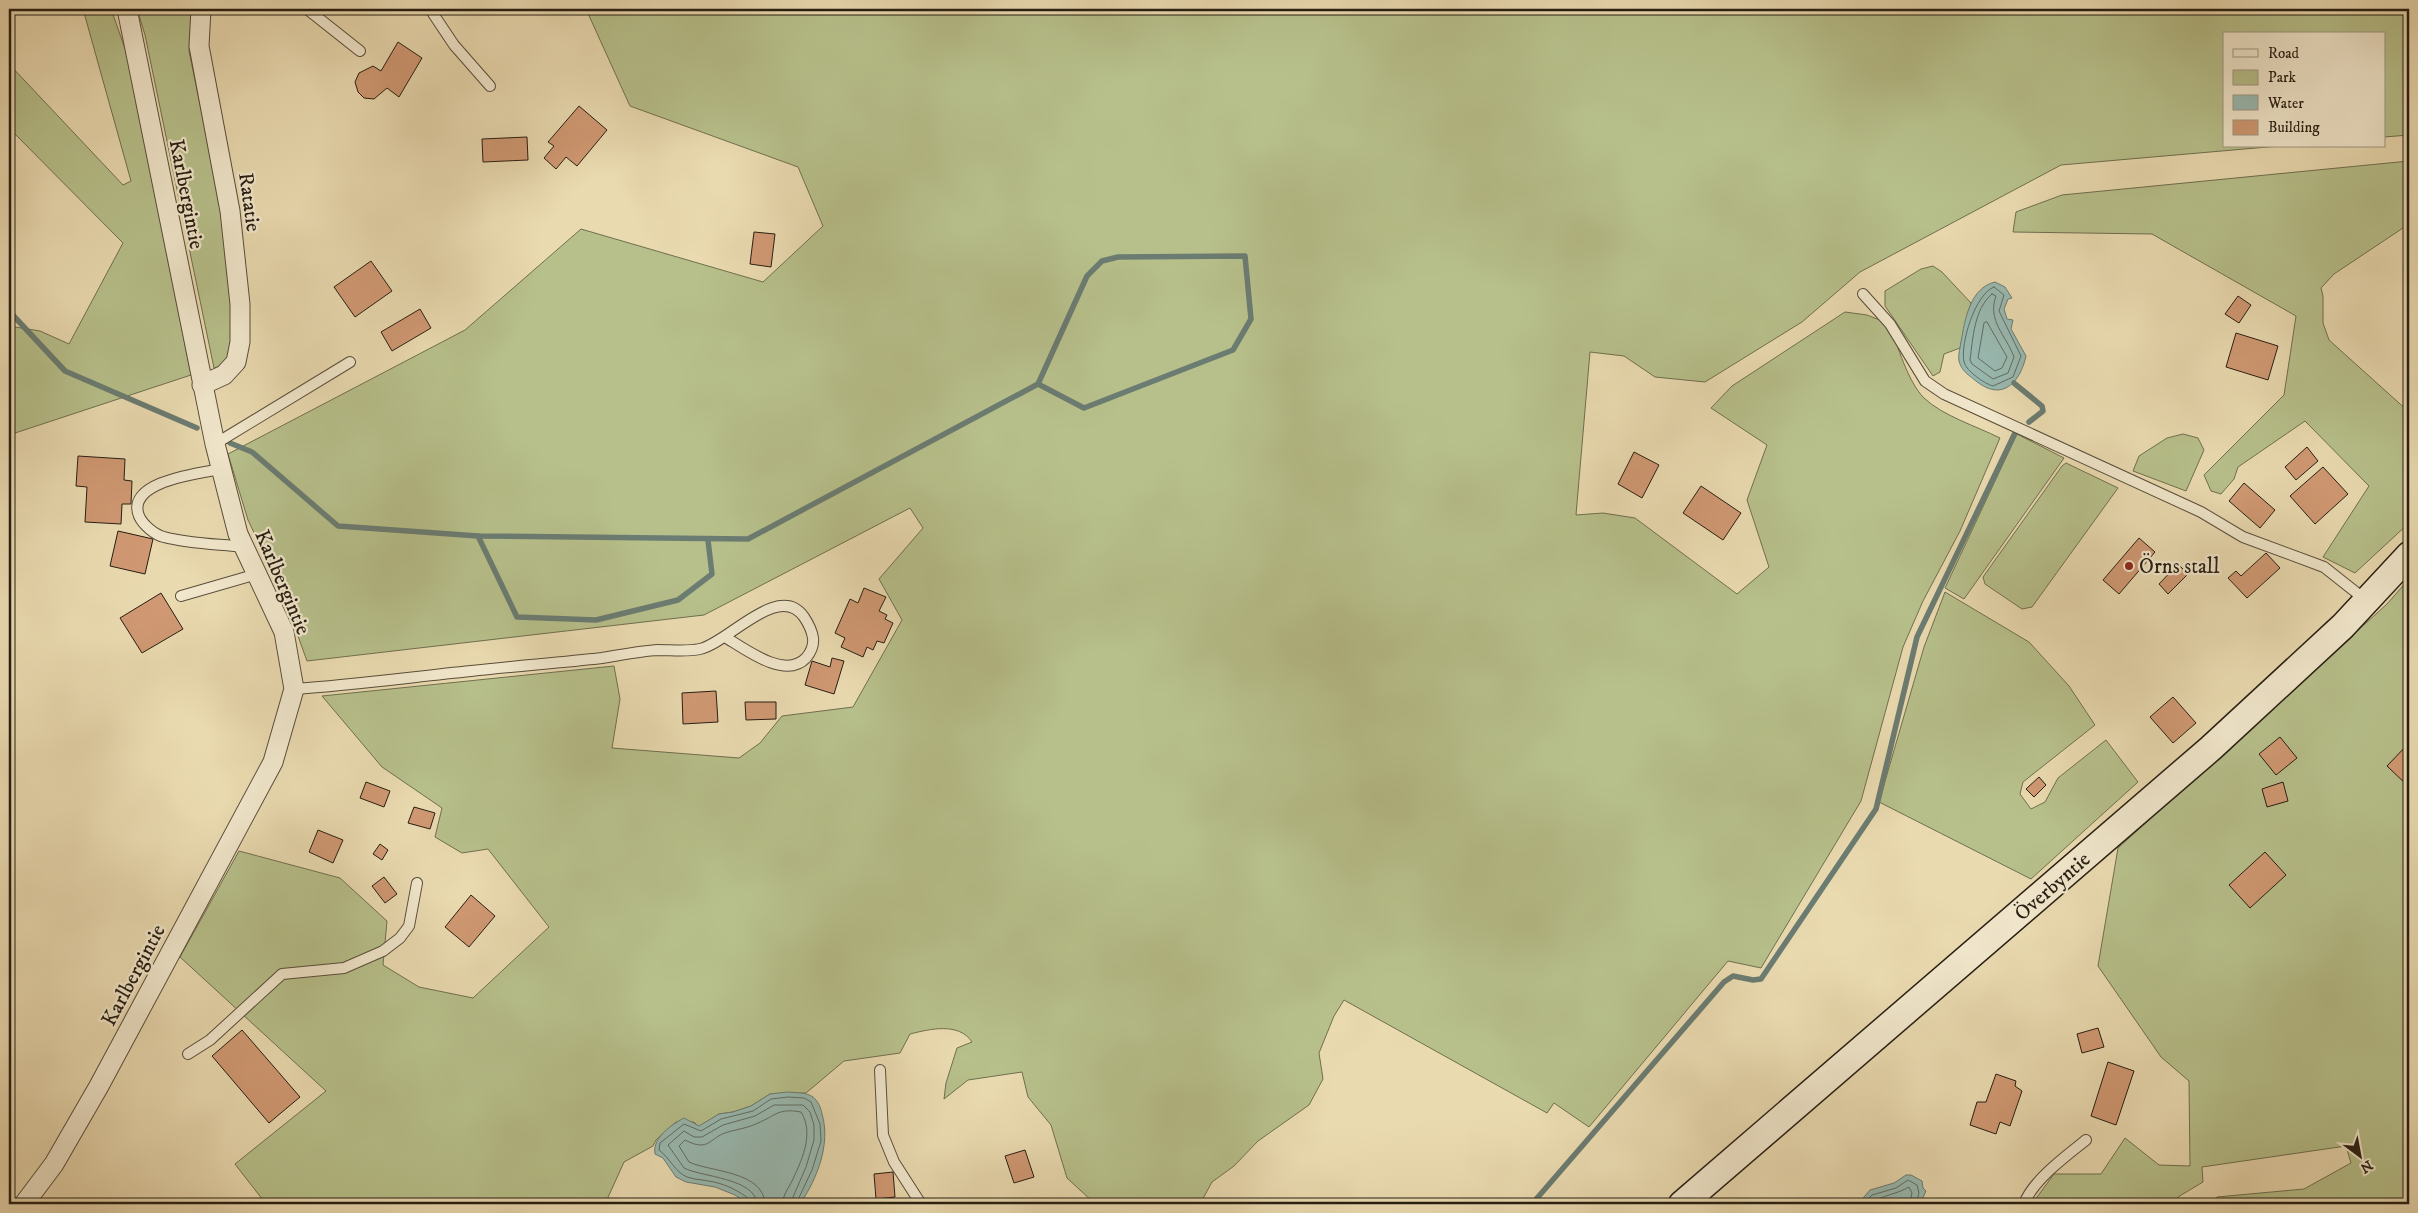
<svg xmlns="http://www.w3.org/2000/svg" width="2418" height="1213" viewBox="0 0 2418 1213" font-family="'IM FELL DW Pica',serif">
<style>
.green{fill:#b7c08b;stroke:#6f6f4f}
.water{fill:#99bab2;stroke:#6b7c72}
.lines{fill:none;stroke-linecap:round;stroke-linejoin:round}
.shore{stroke:#606c62;stroke-width:1}
.stream{stroke:#6b7c72;stroke-width:5.5}
.building{fill:#d09973;stroke:#271e13}
.lane-casing{stroke:#584d3a;stroke-width:12}
.street-casing{stroke:#584d3a;stroke-width:21}
.secondary-casing{stroke:#271e13;stroke-width:29}
.lane{stroke:#f1e7cc;stroke-width:10}
.street{stroke:#f1e7cc;stroke-width:19}
.secondary{stroke:#f1e7cc;stroke-width:26}
.poi-dot{fill:#8f2418;stroke:#f1e7cc;stroke-width:2}
.labels{text-anchor:middle;stroke-width:4.5;stroke-linejoin:round;paint-order:stroke}
.street-label{font-size:21px;fill:#271e13;stroke:#f1e7cc}
.poi-label{font-size:21px;fill:#271e13;stroke:#f1e7cc;text-anchor:start}
</style>
<rect width="100%" height="100%" fill="#eadab0"/>
<filter id="stains"><feTurbulence type="fractalNoise" baseFrequency=".004" numOctaves="4"/><feColorMatrix values="0 0 0 0 .2 0 0 0 0 .09 0 0 0 0 .02 0 0 0 .5 -.17"/></filter>
<radialGradient id="worn" r=".72"><stop offset=".6" stop-color="#630" stop-opacity="0"/><stop offset="1" stop-color="#630" stop-opacity=".3"/></radialGradient>
<g class="green">
<polygon points="83,9 111,9 128,57 191,375 9,435 9,326 40,331 69,344 123,243 9,128 9,64 123,185 131,181"/>
<polygon points="137,9 193,9 189,51 222,211 235,323 227,364 214,368 145,35"/>
<path d="M586 9H2409V135L2384 137V34H2224V146H2279L2061 165 1860 272 1802 322 1705 382 1655 377 1624 356 1590 352 1576 515 1603 513 1635 518 1737 594 1769 567 1747 500 1767 445 1711 408 1732 386 1845 312 1867 315 1890 324C1897 345 1908 382 1924 398 1943 416 1976 426 2000 438L1960 531 1923 601 1903 647 1861 801 1761 968 1728 961 1589 1127 1554 1103 1547 1113 1344 1000 1334 1016 1319 1053 1323 1079 1309 1105 1258 1141 1234 1166 1212 1182 1200 1204H1096L1093 1202 1067 1178 1051 1125 1028 1097 1022 1072 968 1080 944 1099 946 1083 957 1048 972 1042C959 1022 930 1029 910 1034L900 1053 844 1061 806 1093 770 1094 751 1106 733 1112 719 1114 699 1127 694 1122H676L656 1140 653 1146 624 1162 605 1204H266L235 1164 326 1091 180 957 239 851 340 878 387 921 383 965 419 987 473 998 549 927 488 849 462 853 435 837 442 808 382 767 322 696 614 666 620 699 612 748 739 758 760 743 782 716 853 707 902 620 879 579 923 528 910 508 704 615 307 661 281 589 248 520 228 454 465 330 581 229 763 282 823 226 798 167 630 106Z"/>
<polygon points="2409,161 2409,224 2334,274 2321,288 2323,296 2323,323 2329,340 2409,412 2409,523 2355,573 2323,557 2369,486 2305,421 2238,467 2234,479 2221,494 2211,491 2204,475 2284,395 2296,316 2152,234 2013,232 2016,212 2062,195"/>
<polygon points="1933,266 1942,272 1971,303 1960,348 1944,354 1940,372 1933,376 1885,306 1885,291 1921,269"/>
<polygon points="2017,434 2064,458 1964,599 1945,588"/>
<polygon points="2183,434 2198,438 2204,450 2186,491 2133,471 2139,456 2167,438"/>
<polygon points="2066,463 2118,488 2032,607 2022,609 1985,584 1983,577 2062,466"/>
<polygon points="2409,579 2409,1204 2211,1204 2217,1197 2304,1189 2351,1163 2346,1146 2202,1167 2203,1182 2178,1197 2177,1204 2032,1204 2054,1174 2101,1174 2125,1138 2159,1165 2190,1166 2189,1081 2161,1057 2098,966 2118,848 2387,604"/>
<polygon points="1945,592 2029,642 2069,686 2095,725 2023,782 2020,794 2031,809 2045,802 2058,778 2106,740 2138,782 2031,879 1879,802 1924,647"/>
</g>
<g class="water">
<path d="M1995 282 2005 287 2012 298 2008 299 2004 309 2007 319 2013 320 2011 329 2026 356C2020 383 2002 402 1976 381 1970 376 1963 372 1960 364 1957 358 1960 349 1961 342 1965 319 1970 288 1995 282Z"/>
<path d="M787 1092C796 1093 806 1092 813 1097 818 1101 821 1108 822 1114 831 1144 817 1179 800 1204H749L735 1195 715 1187 686 1182 676 1177 663 1158 655 1154C652 1138 671 1125 684 1118L699 1126 719 1114 733 1112 751 1106 770 1094Z"/>
<polygon points="1906,1175 1911,1175 1922,1181 1923,1188 1926,1191 1920,1204 1858,1204 1870,1190 1894,1183"/>
</g>
<g class="lines">
<g class="shore">
<path d="M1994 287 2004 295 1999 311 2021 356 2013 377 1993 386C1985 384 1966 371 1964 362 1960 344 1975 294 1994 287Z"/>
<path d="M1992 294 1996 296C1987 321 2006 335 2014 357L2008 373 1993 379 1972 364 1970 360C1973 338 1974 309 1992 294Z"/>
<polygon points="1987,322 2007,357 2002,368 1995,371 1978,358 1984,323"/>
<path d="M751 1204 749 1199C739 1191 727 1185 714 1182 706 1180 696 1180 687 1177 675 1172 670 1158 659 1150L660 1143 684 1124 701 1131 721 1119 753 1111 771 1099 788 1097 804 1098 811 1102 820 1124 821 1141 812 1170 796 1204"/>
<path d="M757 1204C756 1178 701 1177 684 1168L668 1145 684 1131 694 1137H702L723 1125 755 1116 774 1105H803L810 1112 814 1125V1140L806 1167 790 1204"/>
<path d="M765 1204C764 1171 710 1172 689 1162L679 1146 685 1140C710 1153 709 1137 728 1132 738 1129 748 1128 758 1123 777 1115 778 1108 801 1112 815 1134 801 1162 791 1183 787 1190 783 1196 782 1204"/>
<polyline points="1863,1204 1872,1195 1896,1188 1908,1180 1917,1185 1919,1193 1916,1204"/>
<path d="M1871 1204C1881 1195 1898 1194 1909 1187L1912 1193 1909 1204"/>
</g>
<g class="stream">
<polyline points="9,311 65,371 197,428"/>
<polyline points="2014,383 2042,406 2043,411 2029,422"/>
<polyline points="230,443 252,452 338,526 478,536 748,539 1038,384 1084,408 1233,350 1251,319 1245,256 1118,257 1102,261 1087,276 1038,384"/>
<polyline points="478,536 517,617 596,620 678,600 712,574 708,540"/>
<polyline points="1532,1204 1724,982 1733,976 1753,980 1761,979 1876,809 1917,637 2015,433"/>
</g>
</g>
<g class="building">
<polygon points="398,42 422,58 399,97 387,88 374,99 364,98 358,92 355,82 359,73 373,66 381,71"/>
<polygon points="579,106 607,130 577,166 566,157 556,169 544,158 554,146 548,142"/>
<polygon points="527,137 528,160 483,162 482,139"/>
<polygon points="754,232 775,234 771,267 750,264"/>
<polygon points="371,261 392,291 355,317 334,287"/>
<polygon points="2238,296 2251,305 2239,323 2225,314"/>
<polygon points="420,309 431,328 392,351 381,332"/>
<polygon points="2236,333 2278,346 2268,380 2226,367"/>
<polygon points="2307,447 2318,461 2296,480 2285,467"/>
<polygon points="1634,452 1659,465 1642,498 1618,484"/>
<polygon points="78,456 125,459 124,480 132,481 131,504 122,504 121,524 85,522 87,487 76,486"/>
<polygon points="2323,467 2348,494 2315,524 2290,496"/>
<polygon points="2244,483 2275,510 2260,528 2229,501"/>
<polygon points="1701,486 1741,513 1723,540 1683,513"/>
<polygon points="118,531 153,539 145,574 110,566"/>
<polygon points="2139,538 2155,552 2119,594 2103,580"/>
<polygon points="2266,553 2280,568 2247,598 2228,578 2236,571 2241,576"/>
<polygon points="2178,564 2188,574 2168,594 2159,584"/>
<polygon points="864,588 886,597 879,611 887,615 885,619 893,623 884,643 877,641 873,650 867,647 863,657 841,647 845,638 835,633 850,599 858,603"/>
<polygon points="161,593 183,629 142,653 120,618"/>
<polygon points="832,658 844,661 834,694 805,685 812,661 830,667"/>
<polygon points="716,691 718,722 683,724 682,693"/>
<polygon points="2173,697 2196,723 2173,743 2150,717"/>
<polygon points="745,702 776,702 776,719 746,720"/>
<polygon points="2280,737 2297,758 2276,775 2259,754"/>
<polygon points="2408,744 2409,746 2409,787 2387,766"/>
<polygon points="2039,777 2046,785 2034,797 2026,789"/>
<polygon points="366,782 390,791 384,807 360,798"/>
<polygon points="2283,782 2288,801 2267,807 2262,789"/>
<polygon points="414,807 435,813 430,829 408,823"/>
<polygon points="318,830 343,840 333,863 309,852"/>
<polygon points="380,844 388,850 382,860 373,854"/>
<polygon points="2265,852 2286,875 2250,908 2229,885"/>
<polygon points="384,877 397,894 385,903 372,886"/>
<polygon points="471,895 495,916 469,947 445,927"/>
<polygon points="2098,1028 2104,1047 2082,1053 2077,1034"/>
<polygon points="242,1030 300,1097 269,1123 212,1056"/>
<polygon points="2108,1062 2134,1071 2116,1125 2091,1116"/>
<polygon points="1996,1074 2016,1081 2015,1086 2022,1091 2010,1126 2000,1122 1996,1134 1970,1125 1977,1102 1986,1102"/>
<polygon points="1025,1150 1034,1177 1014,1183 1005,1156"/>
<polygon points="893,1172 895,1197 876,1199 874,1174"/>
</g>
<g class="lines">
<g class="lane-casing">
<g id="lane">
<polyline points="307,9 360,51"/>
<polyline points="430,9 454,45 490,86"/>
<polyline points="1863,294 1890,324 1925,381 1944,394 2201,512 2243,537 2324,567 2367,601"/>
<polyline points="215,444 350,362"/>
<path d="M221 469C201 473 125 481 139 516 143 525 155 535 164 537 190 544 218 544 244 547"/>
<polyline points="181,596 257,574"/>
<path d="M294 689C353 685 412 677 471 671 515 666 558 663 602 658 621 655 640 651 658 650 672 650 686 652 700 649 728 643 779 581 804 617 808 623 812 631 813 638 814 646 811 652 806 658 785 680 745 649 725 637"/>
<polyline points="188,1054 210,1040 282,974 344,968 383,951 400,938 409,926 417,883"/>
<polyline points="880,1070 883,1135 894,1162 921,1204"/>
<path d="M2024 1204C2033 1180 2066 1156 2086 1140"/>
</g>
</g>
<g class="street-casing">
<g id="street">
<polyline points="201,9 199,46 230,211 240,304 240,342 236,362 224,375 202,385"/>
<polyline points="24,1204 54,1164 99,1086 273,762 294,689 284,632 238,534 215,444 127,9"/>
</g>
</g>
<g class="secondary-casing">
<polyline id="secondary" points="1682,1204 2211,748 2343,626 2409,555"/>
</g>
<use href="#lane" class="lane"/>
<use href="#street" class="street"/>
<use href="#secondary" class="secondary"/>
</g>
<circle class="poi-dot" cx="2129" cy="566" r="5"/>
<g class="labels">
<g class="street-label">
<text transform="translate(187 194) rotate(79)" y="7">Karlbergintie</text>
<text transform="translate(250 202) rotate(82)" y="7">Ratatie</text>
<text transform="translate(283 582) rotate(67)" y="7">Karlbergintie</text>
<text transform="translate(2052 886) rotate(-41)" y="7">Överbyntie</text>
<text transform="translate(133 975) rotate(-62)" y="7">Karlbergintie</text>
</g>
<g class="poi-label">
<text x="2139" y="573">Örns stall</text>
</g>
</g>
<rect width="2418" height="1213" fill="none" stroke="#eadab0" stroke-width="30"/>
<rect x="10" y="10" width="2398" height="1193" fill="none" stroke="#271e13" stroke-width="2.5"/>
<rect x="15" y="15" width="2388" height="1183" fill="none" stroke="#271e13"/>
<rect x="2223" y="32" width="162" height="115" fill="#f1e7cc" stroke="#a09782"/>
<rect x="2233" y="49" width="25" height="8" fill="#f1e7cc" stroke="#a09782"/>
<text x="2268" y="58" font-size="15" fill="#271e13">Road</text>
<rect x="2233" y="70" width="25" height="15" fill="#b7c08b" stroke="#a09782"/>
<text x="2268" y="82" font-size="15" fill="#271e13">Park</text>
<rect x="2233" y="95" width="25" height="15" fill="#99bab2" stroke="#a09782"/>
<text x="2268" y="108" font-size="15" fill="#271e13">Water</text>
<rect x="2233" y="120" width="25" height="15" fill="#d09973" stroke="#a09782"/>
<text x="2268" y="132" font-size="15" fill="#271e13">Building</text>
<g transform="translate(2360 1156) rotate(148)" stroke="#f1e7cc" stroke-width="4" paint-order="stroke">
<path d="M0-4L9 19L0 12L-9 19Z" fill="#271e13"/>
<text y="-8" font-size="14" font-weight="bold" text-anchor="middle" fill="#271e13">N</text>
</g>
<rect width="100%" height="100%" filter="url(#stains)"/>
<rect width="100%" height="100%" fill="url(#worn)"/>
</svg>
